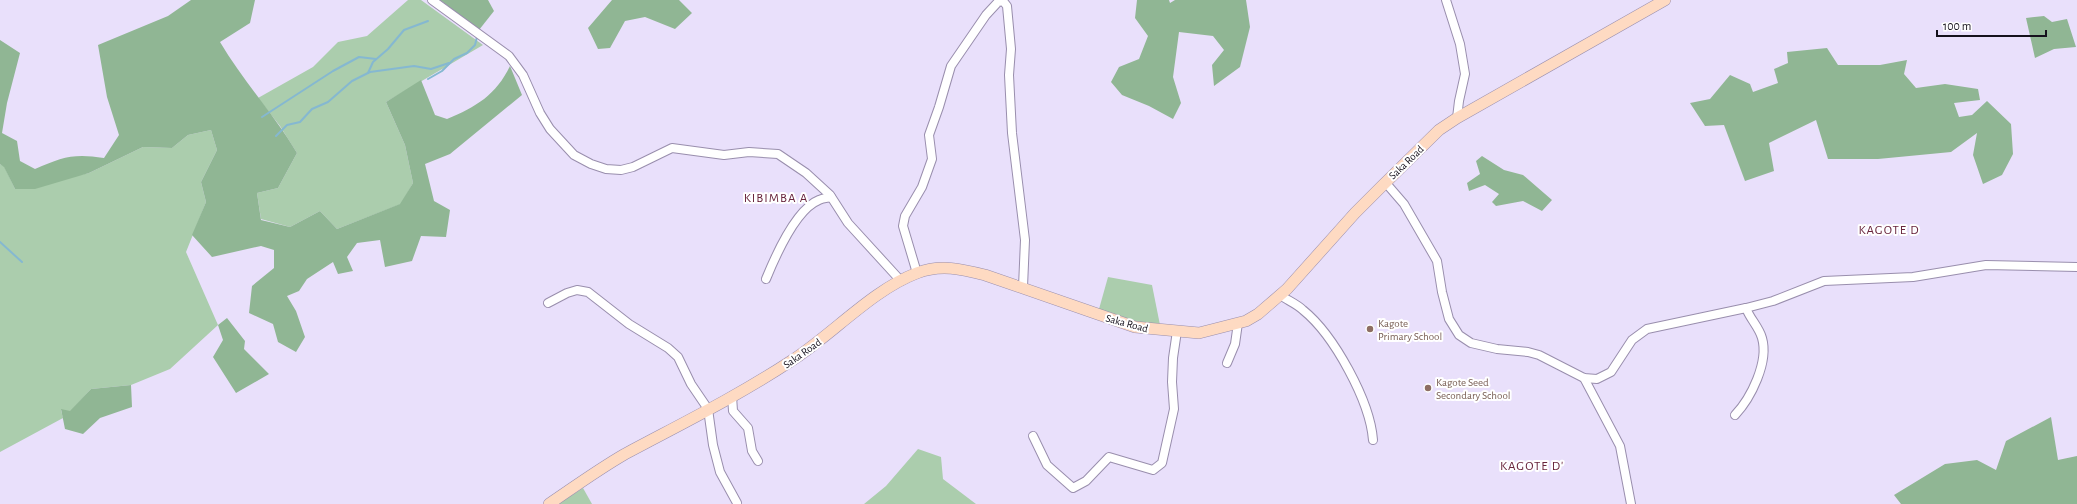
<svg xmlns="http://www.w3.org/2000/svg" width="2077" height="504" viewBox="0 0 2077 504" font-family="'Alegreya Sans',sans-serif">
<style>
.green{fill:#abcdad}
.forest{fill:#90b694}
.lines{fill:none;stroke-linecap:round;stroke-linejoin:round}
.stream{stroke:#85b8d1;stroke-width:2}
.minor-casing{stroke:#998ead;stroke-width:10}
.secondary-casing{stroke:#998ead;stroke-width:12}
.minor{stroke:#fff;stroke-width:8}
.secondary{stroke:#fedac2;stroke-width:11}
.education-dot{fill:#8d6e63;stroke:#fff;stroke-width:1.5}
.labels{text-anchor:middle;stroke-width:4;stroke-linejoin:round;paint-order:stroke}
.street-label{font-size:11px;fill:#15111c;stroke:#fff}
.education-label{font-size:11px;fill:#785e54;stroke:#fff;text-anchor:start}
.quarter-label{font-size:13px;letter-spacing:1px;fill:#69253d;stroke:#fff}
</style>
<rect width="100%" height="100%" fill="#e9e0fb"/>
<g class="green">
<polygon points="408,0 421,0 483,45 386,102 405,145 413,183 401,204 337,229 320,211 290,227 261,219 257,193 278,188 297,153 280,126 258,98 313,67 338,42 367,36"/>
<polygon points="211,130 217,150 201,182 206,202 186,252 218,325 170,369 131,385 91,389 70,412 61,410 63,418 0,452 0,164 4,166 15,189 89,173 143,147 172,148 188,135"/>
<polygon points="1108,277 1152,285 1160,325 1139,323 1099,309"/>
<polygon points="918,449 941,457 943,479 976,504 864,504 886,486"/>
<polygon points="583,488 592,504 558,504"/>
</g>
<g class="forest">
<path d="M191 0H255L250 23 220 42C243 81 274 114 297 153L278 188 257 193 261 220 290 227 320 211 337 229 400 204 413 183 405 145 386 102 421 80 435 115 447 119C476 107 496 95 510 66L522 95 450 154 425 164 434 201 450 210 446 237 421 236 412 261 385 267 380 240 357 243 347 257 353 271 338 274 333 262 307 279 299 291 287 296 296 311 305 337 296 352 278 342 273 324 249 313 252 286 274 268V250L261 246 212 257 192 235 206 202 201 182 217 150 211 130 188 135 172 148 143 147 89 173 35 189H15L4 167 0 164V40L20 53 7 103 2 133 17 141 20 161 35 169C62 157 74 153 104 158L119 135 107 97 98 45 168 16Z"/>
<polygon points="440,0 488,0 494,11 479,30"/>
<polygon points="612,0 679,0 692,13 675,29 645,17 625,21 610,48 598,49 588,28"/>
<polygon points="1137,0 1169,0 1170,3 1175,0 1246,0 1250,27 1240,67 1214,86 1212,65 1224,50 1213,36 1179,32 1173,77 1181,103 1173,119 1149,106 1122,95 1111,82 1119,67 1139,59 1148,36 1135,18"/>
<polygon points="2044,16 2052,22 2067,19 2076,47 2054,49 2035,58 2026,18"/>
<polygon points="1827,48 1838,65 1880,65 1907,60 1904,74 1916,88 1945,84 1978,89 1980,100 1954,103 1959,117 1972,115 1987,101 2011,124 2013,154 2002,175 1983,184 1973,155 1977,133 1951,152 1878,159 1828,159 1816,120 1769,143 1774,171 1745,181 1724,125 1705,126 1690,103 1710,99 1730,75 1750,84 1753,92 1778,83 1774,69 1788,63 1787,52"/>
<polygon points="1482,156 1504,170 1523,175 1552,200 1542,211 1523,201 1496,206 1492,202 1499,194 1485,185 1469,191 1467,183 1480,174 1476,161"/>
<polygon points="227,318 245,341 244,349 269,374 236,393 213,357 223,340 218,325"/>
<polygon points="131,385 132,407 100,418 83,434 65,429 61,409 70,411 91,389"/>
<polygon points="2051,417 2058,460 2077,456 2077,504 1901,504 1894,495 1945,464 1977,460 1996,470 2006,441"/>
</g>
<g class="lines">
<g class="stream">
<polyline points="368,73 373,62 388,49 404,30 428,21"/>
<polyline points="428,79 442,71 454,59 467,53 475,45 477,37"/>
<polyline points="262,117 333,71 359,57 376,59"/>
<polyline points="276,136 287,125 300,122 312,109 328,102 352,81 370,72 414,66 431,69 449,63"/>
<polyline points="0,242 22,262"/>
</g>
<g class="minor-casing">
<g id="minor">
<polyline points="432,0 509,56 523,75 540,113 550,129 574,155 591,164 606,169 621,170 633,167 672,148 724,155 749,152 778,154 806,173 830,195 848,223 901,281"/>
<polyline points="1446,0 1460,44 1465,74 1459,101 1457,118"/>
<polyline points="1385,182 1404,204 1437,261 1442,292 1449,319 1459,335 1471,343 1497,349 1528,352 1539,355 1584,378 1597,379 1611,372 1632,340 1647,329 1746,308 1773,301 1824,281 1913,277 1986,265 2077,267"/>
<polyline points="917,273 903,226 905,216 922,187 932,159 929,135 939,107 951,66 986,15 998,2 1003,1 1007,6 1011,49 1009,75 1012,133 1025,240 1023,287"/>
<path d="M766 279C775 257 796 209 819 200 823 198 827 198 831 197"/>
<path d="M1280 295C1287 300 1297 304 1303 310 1334 335 1370 401 1373 440"/>
<polyline points="548,303 567,293 577,290 588,292 629,324 668,348 678,357 691,384 708,409 713,445 720,472 737,503"/>
<polyline points="1227,363 1235,344 1238,323"/>
<polyline points="1584,378 1620,446 1631,504"/>
<polyline points="732,396 733,411 748,428 752,451 758,461"/>
<path d="M1735 415C1751 398 1769 362 1762 338 1759 327 1750 319 1746 308"/>
<polyline points="1033,436 1047,465 1073,488 1086,481 1109,457 1153,470 1162,463 1174,409 1172,382 1173,358 1177,331"/>
</g>
</g>
<g class="secondary-casing">
<path id="secondary" d="M549 504C574 487 599 469 625 454 681 424 738 396 791 361 832 335 872 290 917 273 941 264 961 269 985 275L1135 327 1199 333 1246 321 1258 314 1287 289 1355 213 1382 186 1439 130 1457 118 1665 0"/>
</g>
<use href="#minor" class="minor"/>
<use href="#secondary" class="secondary"/>
</g>
<g class="education-dot">
<circle cx="1370" cy="329" r="4"/>
<circle cx="1428" cy="388" r="4"/>
</g>
<g class="labels">
<g class="street-label">
<text transform="translate(1406 162) rotate(-44)" y="4">Saka Road</text>
<text transform="translate(1127 323) rotate(15)" y="4">Saka Road</text>
<text transform="translate(802 353) rotate(-35)" y="4">Saka Road</text>
</g>
<g class="education-label">
<text x="1378" y="327">Kagote<tspan x="1378" dy="13">Primary School</tspan></text>
<text x="1436" y="386">Kagote Seed<tspan x="1436" dy="13">Secondary School</tspan></text>
</g>
<g class="quarter-label">
<text x="776" y="202">KIBIMBA A</text>
<text x="1889" y="234">KAGOTE D</text>
<text x="1532" y="470">KAGOTE D'</text>
</g>
</g>
<path d="M1937 30v6h109v-6" fill="none" stroke="#15111c" stroke-width="2"/>
<text x="1943" y="30" font-size="12" fill="#15111c" stroke="#ffffff" stroke-width="3" paint-order="stroke">100 m</text>
</svg>
